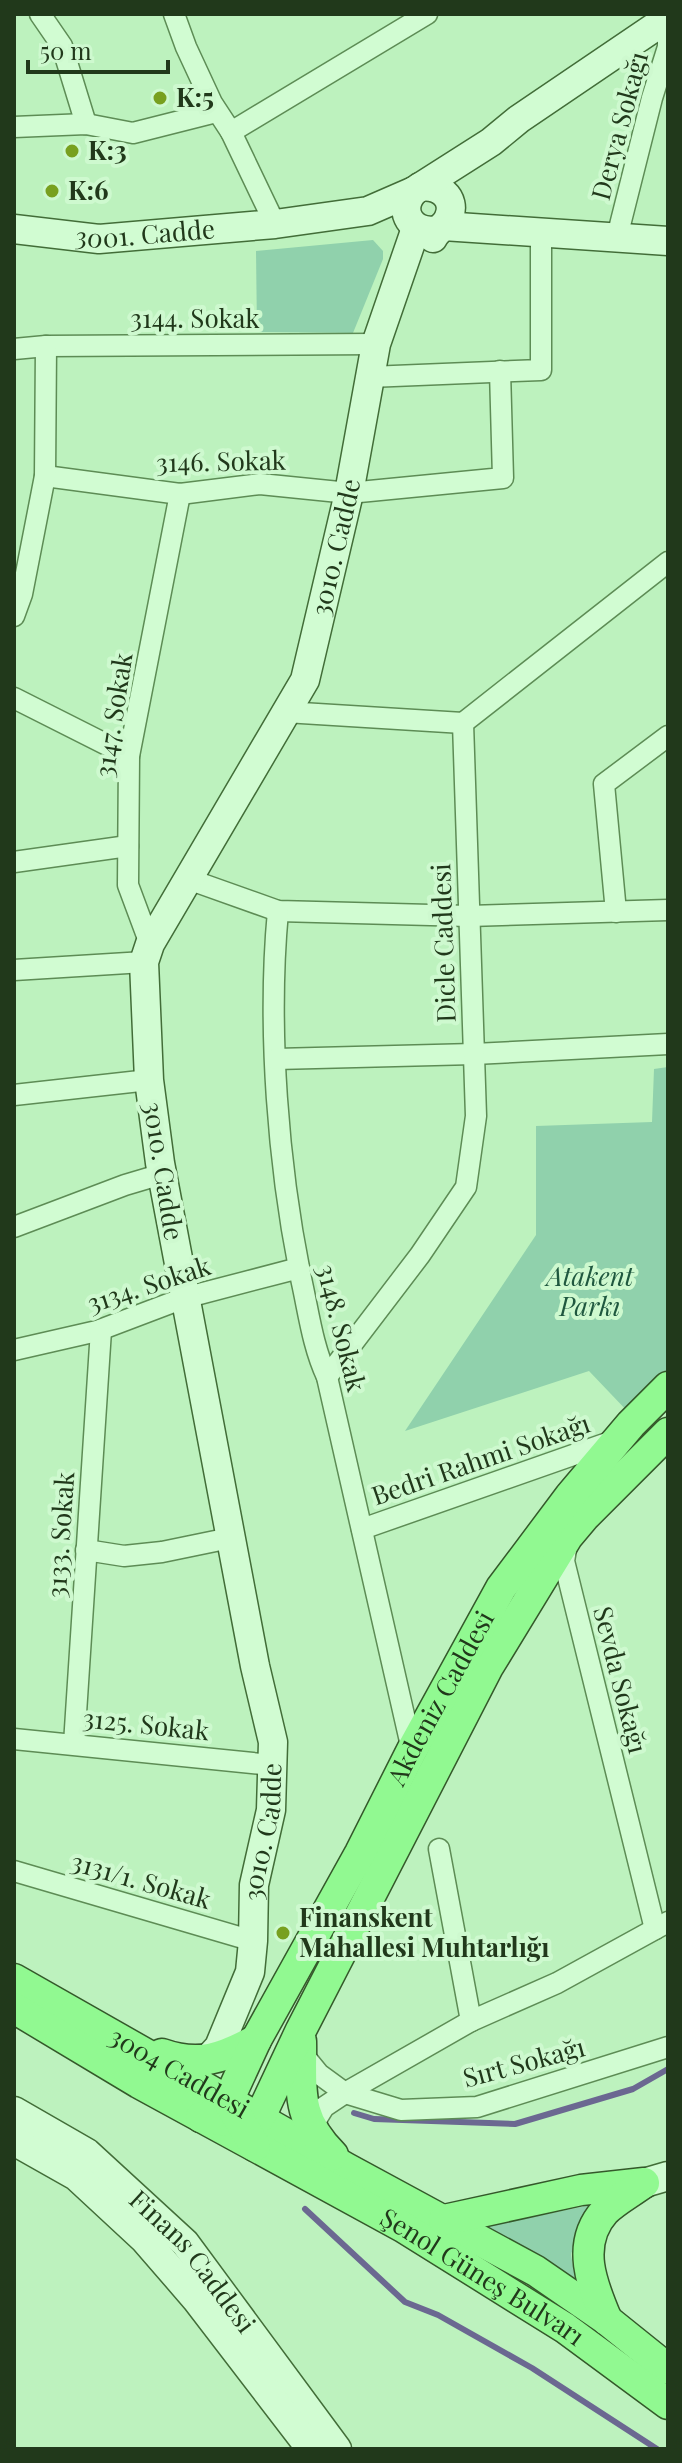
<svg xmlns="http://www.w3.org/2000/svg" width="682" height="2463" viewBox="0 0 682 2463" font-family="'Playfair Display',serif">
<style>
.green{fill:#90d1ac}
.lines{fill:none;stroke-linecap:round;stroke-linejoin:round}
.stream{stroke:#6b6891;stroke-width:6}
.street-casing{stroke:#5d8c55;stroke-width:23}
.secondary-casing{stroke:#426d38;stroke-width:31}
.primary-casing{stroke:#34592a;stroke-width:33}
.street{stroke:#d1fcd2;stroke-width:20}
.secondary{stroke:#d1fcd2;stroke-width:28}
.primary{stroke:#91f991;stroke-width:30}
.poi-dot{fill:#78a01f;stroke:#cef9cf;stroke-width:3}
.labels{text-anchor:middle;stroke-width:8;stroke-linejoin:round;paint-order:stroke}
.poi-label{font-size:26px;font-weight:bold;fill:#21391b;stroke:#cef9cf;text-anchor:start}
.street-label{font-size:26px;fill:#21391b;stroke:#cef9cf}
.park-label{font-size:26px;font-style:italic;fill:#1f583f;stroke:#cef9cf}
</style>
<rect width="100%" height="100%" fill="#bdf2be"/>
<g class="green">
<polygon points="373,240 383,251 383,259 353,333 257,332 256,251"/>
<polygon points="668,1067 668,1375 630,1414 589,1371 405,1431 536,1235 536,1126 652,1122 654,1069"/>
<polygon points="591,2205 571,2254 575,2278 483,2227"/>
</g>
<g class="lines">
<g class="stream">
<polyline points="354,2113 374,2119 515,2124 633,2089 668,2069"/>
<polyline points="305,2209 405,2302 438,2315 532,2368 657,2449"/>
</g>
<g class="street-casing">
<g id="street">
<polyline points="40,14 62,46 86,124"/>
<polyline points="174,14 186,47 212,103 231,132 275,224"/>
<polyline points="14,127 86,124 133,133 216,112"/>
<polyline points="231,132 427,14"/>
<polyline points="617,237 652,98 668,47 668,28"/>
<polyline points="14,349 46,346 376,344"/>
<polyline points="369,377 541,370 541,232"/>
<polyline points="45,476 180,494 260,484 349,493 503,478 500,371"/>
<polyline points="14,616 22,594 45,476 46,346"/>
<polyline points="14,698 129,756"/>
<polyline points="285,712 463,723"/>
<polyline points="463,723 668,562"/>
<polyline points="14,862 128,846"/>
<polyline points="188,879 278,911 469,916 668,910"/>
<path d="M278 911C267 1028 278 1168 302 1283 309 1315 313 1347 327 1377L412 1750"/>
<polyline points="616,912 604,784 668,736"/>
<polyline points="150,944 128,885 129,756 180,494"/>
<polyline points="14,970 144,962"/>
<polyline points="276,1059 474,1054 668,1044"/>
<polyline points="14,1095 149,1080"/>
<polyline points="14,1227 125,1185 162,1174"/>
<polyline points="14,1350 97,1331 184,1298 299,1268"/>
<polyline points="327,1377 420,1255 466,1187 476,1116 463,723"/>
<polyline points="362,1529 613,1441"/>
<polyline points="567,1544 564,1561 655,1929"/>
<polyline points="86,1550 124,1556 162,1552 230,1538"/>
<polyline points="14,1739 272,1765"/>
<polyline points="74,1744 101,1330"/>
<polyline points="439,1849 471,2021"/>
<polyline points="14,1871 253,1941"/>
<polyline points="301,2052 319,2074 345,2093 401,2110 477,2107 668,2047"/>
<polyline points="317,2137 316,2120 324,2107 345,2093 471,2021 557,1983 668,1922"/>
</g>
</g>
<g class="secondary-casing">
<g id="secondary">
<path d="M420 187C438 184 457 197 449 217 446 226 437 230 433 238"/>
<polyline points="443,226 668,241"/>
<path id="s1" d="M14 229 99 239 275 224 368 211 414 191"/>
<path d="M438 230C412 235 396 211 414 191L491 142 519 119 668 18"/>
<path id="s2" d="M207 2060 219 2047 250 1972 253 1941 254 1885 271 1810 273 1742 255 1666 160 1163 149 1080 144 962 150 944 305 680 349 493 376 344 416 228"/>
<path id="s3" d="M14 2111 87 2153 185 2243 337 2449"/>
<polyline points="14,2141 76,2176 145,2240 196,2299 311,2449"/>
<polyline points="644,2183 668,2176"/>
</g>
</g>
<g class="primary-casing">
<g id="primary">
<path id="s4" d="M14 1979 346 2168 536 2271 607 2320 668 2369"/>
<path id="s5" d="M14 2008 139 2083 403 2227 565 2328 668 2404"/>
<path d="M301 2041C302 2090 295 2117 333 2155"/>
<path d="M162 2054C199 2067 223 2058 256 2040"/>
<polyline points="201,2117 234,2122 260,2117 301,2030 488,1667 568,1536 584,1517 668,1433"/>
<path id="s6" d="M255 2146 228 2101 256 2040 360 1853 412 1750 501 1588 570 1496 631 1424 668 1387"/>
<polyline points="444,2220 581,2190 644,2183"/>
<path d="M607 2320C592 2285 575 2244 605 2211 615 2201 630 2193 642 2184"/>
</g>
</g>
<use href="#street" class="street"/>
<use href="#secondary" class="secondary"/>
<use href="#primary" class="primary"/>
</g>
<g class="poi-dot">
<circle cx="160" cy="98" r="8"/>
<circle cx="72" cy="151" r="8"/>
<circle cx="52" cy="191" r="8"/>
<circle cx="283" cy="1933" r="8"/>
</g>
<g class="labels">
<g class="poi-label">
<text x="176" y="107">K:5</text>
<text x="88" y="160">K:3</text>
<text x="68" y="200">K:6</text>
<text x="299" y="1927">Finanskent<tspan x="299" dy="30">Mahallesi Muhtarlığı</tspan></text>
</g>
<g class="street-label">
<text transform="translate(620 126) rotate(-75)" y="9">Derya Sokağı</text>
<text dy="9" stroke="none"><textPath href="#s1" startOffset="132">3001. Cadde</textPath></text>
<text x="195" y="328">3144. Sokak</text>
<text transform="translate(221 462) rotate(-1)" y="9">3146. Sokak</text>
<text dy="9" stroke="none"><textPath href="#s2" startOffset="1584">3010. Cadde</textPath></text>
<text transform="translate(114 715) rotate(-81)" y="9">3147. Sokak</text>
<text transform="translate(444 943) rotate(-92)" y="9">Dicle Caddesi</text>
<text transform="translate(163 1171) rotate(81)" y="9">3010. Cadde</text>
<text transform="translate(149 1285) rotate(-18)" y="9">3134. Sokak</text>
<text transform="translate(341 1328) rotate(76)" y="9">3148. Sokak</text>
<text transform="translate(481 1460) rotate(-19)" y="9">Bedri Rahmi Sokağı</text>
<text transform="translate(61 1535) rotate(-86)" y="9">3133. Sokak</text>
<text transform="translate(620 1680) rotate(76)" y="9">Sevda Sokağı</text>
<text dy="9" stroke="none"><textPath href="#s6" startOffset="508">Akdeniz Caddesi</textPath></text>
<text transform="translate(146 1725) rotate(6)" y="9">3125. Sokak</text>
<text dy="9" stroke="none"><textPath href="#s2" startOffset="240">3010. Cadde</textPath></text>
<text transform="translate(141 1881) rotate(16)" y="9">3131/1. Sokak</text>
<text transform="translate(524 2063) rotate(-15)" y="9">Sırt Sokağı</text>
<text dy="9" stroke="none"><textPath href="#s4" startOffset="190">3004 Caddesi</textPath></text>
<text dy="9" stroke="none"><textPath href="#s3" startOffset="236">Finans Caddesi</textPath></text>
<text dy="9" stroke="none"><textPath href="#s5" startOffset="540">Şenol Güneş Bulvarı</textPath></text>
</g>
<g class="park-label">
<text x="590" y="1286">Atakent<tspan x="590" dy="30">Parkı</tspan></text>
</g>
</g>
<rect width="682" height="2463" fill="none" stroke="#21391b" stroke-width="32"/>
<path d="M28 60v12h140v-12" fill="none" stroke="#21391b" stroke-width="4"/>
<text x="40" y="60" font-size="24" fill="#21391b" stroke="#cef9cf" stroke-width="6" paint-order="stroke">50 m</text>
</svg>
